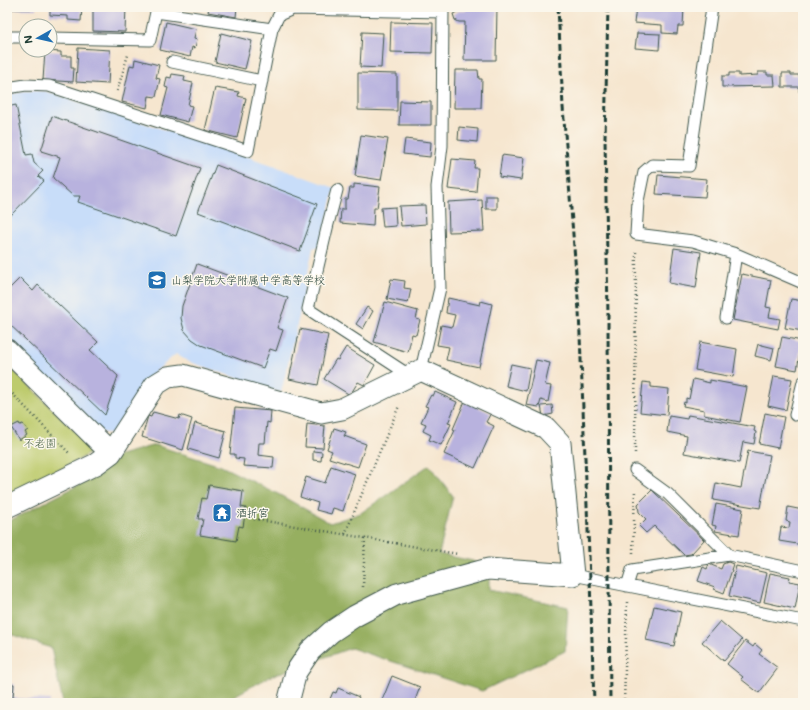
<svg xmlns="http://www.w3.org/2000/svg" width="810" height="710" viewBox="0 0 810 710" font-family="Mali,'Klee One',sans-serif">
<rect width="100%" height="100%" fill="#fbf7ec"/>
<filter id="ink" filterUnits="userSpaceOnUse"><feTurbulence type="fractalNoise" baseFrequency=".025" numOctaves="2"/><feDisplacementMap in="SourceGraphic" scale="8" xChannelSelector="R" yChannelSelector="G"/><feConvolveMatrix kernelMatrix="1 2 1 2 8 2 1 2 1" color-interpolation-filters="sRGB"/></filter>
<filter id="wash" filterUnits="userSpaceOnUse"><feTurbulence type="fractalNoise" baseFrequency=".012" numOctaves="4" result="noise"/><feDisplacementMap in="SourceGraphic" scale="16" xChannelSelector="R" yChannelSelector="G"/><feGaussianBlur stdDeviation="0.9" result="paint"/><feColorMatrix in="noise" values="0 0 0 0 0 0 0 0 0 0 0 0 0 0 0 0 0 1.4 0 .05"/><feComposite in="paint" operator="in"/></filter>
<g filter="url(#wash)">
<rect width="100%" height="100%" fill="#f6e6cf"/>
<!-- built -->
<path fill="#c8ddf9" d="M28,91H45L246,156L335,188L320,246L313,248L300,312L281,393L187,361L176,354L148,378L111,435L95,430L7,340V95Z"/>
<!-- green -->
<path fill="#bdcb6d" stroke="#6e8450" d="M7,364L94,450L77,461L7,496Z"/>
<!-- forest -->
<path fill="#96af60" stroke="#5a764a" d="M155,445L221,466L278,494L330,523L361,513L429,465L453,496L439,554L473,561L489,573V590L568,607L565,651L482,691L351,648L271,676L221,703H63L51,648L7,633V522L102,473L113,457Z"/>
<g id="blocks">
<!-- building -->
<path fill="#b8b2de" d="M7,7H36V9H7Z
M50,7H82L81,21L68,20V16L50,15Z
M93,7H126L125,32L93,31Z
M209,7H237L236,17L208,12Z
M466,7H497L496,60H464L465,22H459L455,20L453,14L459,11H466Z
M636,7H684L683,26H678L677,34L662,33V25L634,23Z
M166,22L196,29L194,38L197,39L195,48L192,47L190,57L160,50Z
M391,22L433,23L432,53L390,52Z
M362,32L383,33L381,68L360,67Z
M221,33L252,41L245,69L215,62Z
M637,33L660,34L659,50L635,48Z
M78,48L110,50L108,84L76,82Z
M45,51L61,52V56H71V68H74L73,82L43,80Z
M135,59L159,65L156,78L160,79L156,97L149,96L147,108L122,102L130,65L134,66Z
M455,70H478L479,79H482L481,108H454Z
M758,72H767V75H774L775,86L722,87V76H729V73H739V76L758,75Z
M358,73L397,74V111L358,110Z
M782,73H791V75H803V92H799V87H782Z
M172,74L185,76L184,81L193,83L188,105L192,106L188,122L161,115L168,88L165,87L167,77L171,78Z
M215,88L239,92L238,96L246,98L237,138L205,130Z
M400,101L431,102V125H399Z
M16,105L26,155L32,154L34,163L43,171L38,176L44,181L11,215L7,212V107Z
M52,116L200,168L176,236L78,202L80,196H73L53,178L60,157L41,151Z
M459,127L478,129L477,142L458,140Z
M361,135L388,139L381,180L355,176Z
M405,139L431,142L430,157L403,154Z
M502,155L524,158L521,180L499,177Z
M452,159L475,161L474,168H478L476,192L448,189Z
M216,165L317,204L300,251L198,212Z
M658,175L707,179L705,197L656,194Z
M354,184L380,187L377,208H374L373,226L340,223L341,209H345V199H348L350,188H354Z
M486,196H497V209H486Z
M482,200L484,231L449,232L448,202Z
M425,205L426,224L401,226L399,206Z
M395,207L396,226L383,227L381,208Z
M674,248L701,252L696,288L669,283Z
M197,264L288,298L277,328L283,330L276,351L270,349L263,368L201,345L192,339L184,330L181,318L182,306Z
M742,274L771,280L766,307L771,308L769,317L780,319L778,329L733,320Z
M20,278L33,291L38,285L98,342L90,350L118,376L105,415L7,322V291Z
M391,279L405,281L404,288L411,289L408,303L387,299Z
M448,298L480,305L481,301L492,304L479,367L446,360L449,347L437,345L441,325L452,327L455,315L446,313Z
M791,299L803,301V331L785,328Z
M385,302L418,311L416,319L420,320L416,335L412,334L408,352L374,342Z
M367,307L373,311L363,329L356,324Z
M300,329L328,335L318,385L289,379Z
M782,337L802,341L797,370L776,366Z
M700,342L737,349L733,377L695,370Z
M758,344L774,348L771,360L755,356Z
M346,347L375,365L364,385L358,382L350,395L324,379L336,359L338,360Z
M536,360L550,363L545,385L551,386L548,402L541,400L539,407L526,405Z
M511,364L530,368L526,391L506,386Z
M774,376L792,379L786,410L768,406Z
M693,379L710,383V380L747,387L740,422L704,415V410L683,406L684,402L686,403V398L689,399Z
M643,382L651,383V387L669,389L667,415L640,412Z
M435,392L457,402L448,423L451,424L441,445L429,440L431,435L423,431L426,424L421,422L428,407L425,406L431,395L433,396Z
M465,401L491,413L486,422L494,426L475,468L444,454L455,430L453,429Z
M552,405L553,414L543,416L541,406Z
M235,408L271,411L270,423L267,422L265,443H259L258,455L274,457L273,468L243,466L244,459L235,458V454H230Z
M153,412L179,419L180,415L192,419L183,450L142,437L148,416L151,417Z
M765,413L784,417L778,448L759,444Z
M688,415L755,427L754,431L756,432L754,444L743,442L739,463L684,453L687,436L667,432L669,416L687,419Z
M19,423L20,425L23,424L28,430L25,432L27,435L19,440L11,427Z
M195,423L226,431L219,458L188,449Z
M307,424L325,426L323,448L305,447Z
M334,428L346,432L344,436L366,444L358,467L329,458L332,451L327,449Z
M313,451L322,452L321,461L313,460Z
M748,451L770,455L760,508L713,500L716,483L741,488Z
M331,466L355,474L343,511L333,508L331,514L316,510L318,503L300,497L306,477L325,483Z
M209,485L243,491L241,507L246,508L243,527L239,526L236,541L200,535L203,519H198L202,498L206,499Z
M652,490L704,540L691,554L684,555L654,526L646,533L639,526L646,519L639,512L638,504Z
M716,504L743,509L739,535L715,531L716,526L712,525Z
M788,507L803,510V545L779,541L781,527L789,528L790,522L786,521Z
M728,562L733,564L731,570H732L724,593L714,589L715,587L698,581L703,567L707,569L709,564L721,569L723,564Z
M736,566L767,573L760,603L729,596Z
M770,573L790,577L789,581L800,583L795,609L764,602Z
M654,606L681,612L674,646L646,640Z
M720,621L742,640L724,661L702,642Z
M745,641L753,647L755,644L762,650L759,654L778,668L759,693L741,679L743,677L727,664Z
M392,676L420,687L414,703H381Z
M8,684H14L13,698L50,700V703H7Z
M338,688L359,697L356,703H338L330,699L333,692L336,693Z"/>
</g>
</g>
<g filter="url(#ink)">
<use href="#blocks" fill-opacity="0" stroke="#3f564b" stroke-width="1"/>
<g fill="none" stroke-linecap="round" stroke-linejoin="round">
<!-- lane casing -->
<g stroke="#3f564b" stroke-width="13">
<path id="lane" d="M157,7L156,12L272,29L279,15L293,9L443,12
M712,7L689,166L652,165L644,172L638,201L636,234L693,241L736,254L803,283
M7,37H26
M50,38L150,40L156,12
M172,62L262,81
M7,88L26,85L49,86L248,151L272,29
M337,190L328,224L308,309L409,375
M726,318L736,254
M421,370L440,288L437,187L442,146L443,7
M795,415L803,382
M635,470L668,494L729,555
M573,575L803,621
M627,586L632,570L729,555L803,571"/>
</g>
<!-- street casing -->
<g stroke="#3f564b" stroke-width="23">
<path id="street" d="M7,350L111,453L96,464L7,507
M111,453L155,385L168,377L183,375L321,413L342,409L421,370L546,428L560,443L573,575L488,569L397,594L355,616L331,632L310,651L296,672L288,703"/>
</g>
<!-- path -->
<path stroke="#3f564b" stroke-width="2.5" stroke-dasharray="1 3" stroke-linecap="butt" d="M117,91L128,55
M7,388L69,453
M635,453L636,250
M254,519L458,554
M345,534L399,406
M633,553L635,490
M363,587L365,538
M624,703L627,602"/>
<!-- lane -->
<use href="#lane" stroke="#fff" stroke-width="11"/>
<!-- street -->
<use href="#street" stroke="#fff" stroke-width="21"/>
<!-- rail -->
<path stroke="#1f3d34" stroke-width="3" stroke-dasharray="6 3" stroke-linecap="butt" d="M558,7L563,107L579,311L590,579L594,703
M608,7L605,138L608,316L609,582L610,703"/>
</g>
</g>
<!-- icons -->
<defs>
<g id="school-square" transform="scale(1)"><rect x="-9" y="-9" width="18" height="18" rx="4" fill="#1f6fb2" stroke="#fbf7ec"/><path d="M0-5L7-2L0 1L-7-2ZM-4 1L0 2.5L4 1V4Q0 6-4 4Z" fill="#fff"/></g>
<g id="temple-square" transform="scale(1)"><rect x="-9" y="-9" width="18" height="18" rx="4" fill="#1f6fb2" stroke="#fbf7ec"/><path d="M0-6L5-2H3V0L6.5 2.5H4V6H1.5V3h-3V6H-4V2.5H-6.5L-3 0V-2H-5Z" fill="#fff"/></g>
</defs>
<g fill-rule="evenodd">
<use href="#school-square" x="157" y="280"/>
<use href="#temple-square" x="222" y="513"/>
</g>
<g text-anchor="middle" stroke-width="3" stroke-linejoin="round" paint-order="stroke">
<!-- poi labels -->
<g font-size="11" fill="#1f3d34" stroke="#fbf7ec" text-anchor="start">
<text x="171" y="284">山梨学院大学附属中学高等学校</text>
<text x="236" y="517">酒折宮</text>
</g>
<!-- park labels -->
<g font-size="11" fill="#466042" stroke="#fbf7ec">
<text x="40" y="447">不老園</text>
</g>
</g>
<!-- margin -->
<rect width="810" height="710" fill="none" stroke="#fbf7ec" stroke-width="24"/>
<!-- north arrow -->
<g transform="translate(38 38) rotate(262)"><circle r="19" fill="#fbf7ec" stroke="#a3ada2"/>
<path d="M0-3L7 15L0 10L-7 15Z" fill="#1f6fb2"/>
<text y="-6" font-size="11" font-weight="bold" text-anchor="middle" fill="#1f3d34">N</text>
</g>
</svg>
